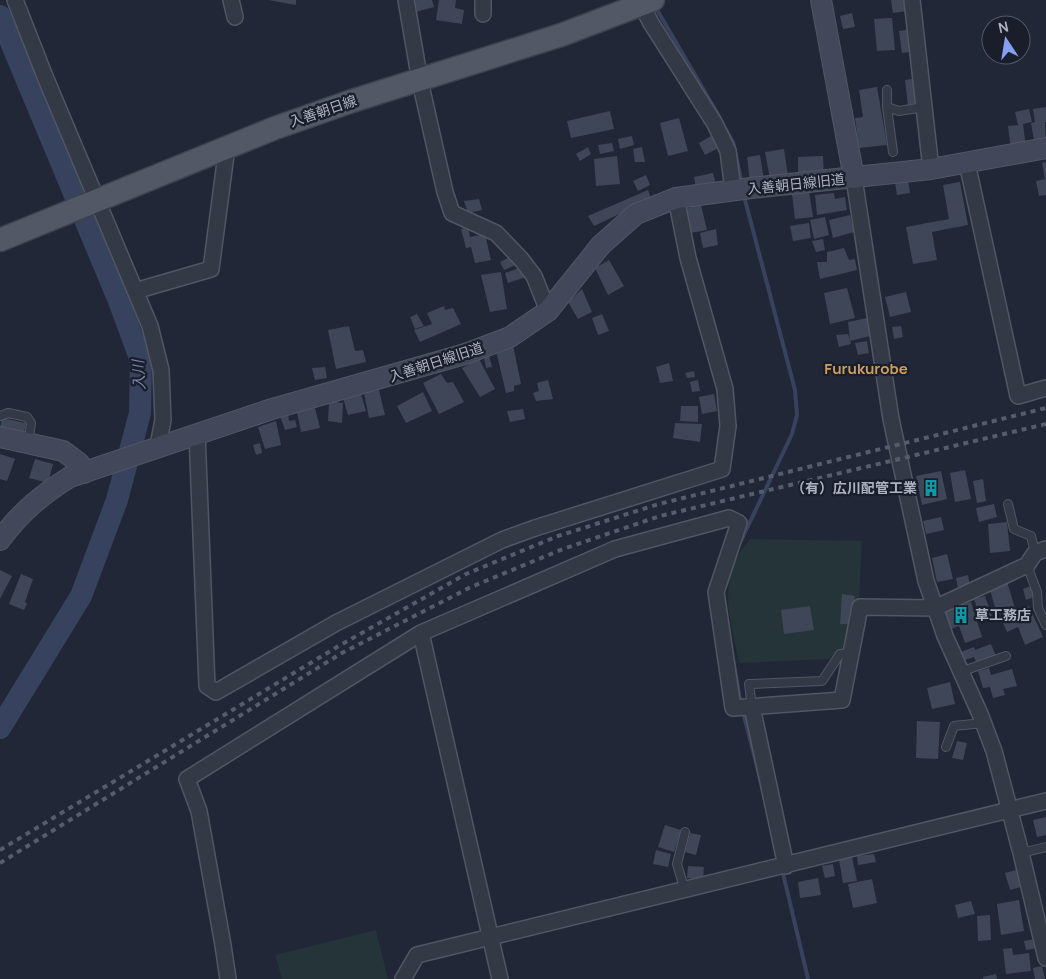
<svg xmlns="http://www.w3.org/2000/svg" width="1046" height="979" viewBox="0 0 1046 979" font-family="Manrope,'Noto Sans JP',sans-serif">
<rect width="100%" height="100%" fill="#212736"/>
<!-- green -->
<path fill="#243438" d="M750,539L862,541L859,603L848,649L837,651L829,659L739,663C733,630 720,595 735,562C738,554 745,546 750,539Z
M376,930L388,979H282L275,955Z"/>
<g fill="none" stroke-linecap="round" stroke-linejoin="round">
<!-- stream -->
<path stroke="#37425e" stroke-width="4" d="M656,8L720,118
M723,125L733,142L742,184
M738,547L792,434L797,415L795,390L744,196
M732,653L741,705
M743,712L761,782
M782,869L808,979"/>
<!-- river -->
<path stroke="#37425e" stroke-width="22" d="M0,16L119,301L141,361L140,413L117,500L81,596L0,728"/>
</g>
<!-- building -->
<path fill="#3f4657" d="M268,0H296V5Z
M413,0H432L434,7L416,12Z
M439,0H456L455,8L464,10L462,24L436,20Z
M891,0H906L908,11L893,13Z
M852,13L855,27L843,29L840,16Z
M892,18L895,50L877,51L874,19Z
M912,29L916,51L902,53L899,31Z
M916,78L919,104L908,106L905,80Z
M877,87L887,145L859,148L855,118L863,117L859,90Z
M1046,107V122H1045L1046,144L1035,146L1031,123L1035,122L1033,109Z
M1029,109L1032,122L1023,124L1026,148L1011,150L1008,126L1018,125L1015,112Z
M610,111L614,129L571,138L567,121Z
M679,118L688,151L668,156L660,123Z
M632,136L634,145L620,149L618,139Z
M711,136L718,148L705,155L699,143Z
M612,143L614,151L600,154L598,145Z
M588,147L591,154L580,161L576,154Z
M642,147L645,162H635L633,149Z
M784,149L788,176L770,179L765,152Z
M760,155L764,180L750,182L747,157Z
M617,156L620,184L596,186L594,159Z
M823,156L824,176L798,177V157Z
M1046,162V195L1039,196L1036,181L1045,179L1042,163Z
M713,173L716,184L696,188L694,177Z
M646,175L650,185L638,191L633,181Z
M908,180L910,193L897,195L895,182Z
M960,182L968,225L932,232L937,260L913,264L906,227L949,219L943,185Z
M648,190L651,199L594,226L588,216Z
M809,191L813,217L795,219L792,194Z
M834,193L835,199L845,197L847,210L817,215L815,195Z
M479,199L482,210L468,213L464,201Z
M701,205L707,230L690,233L684,209Z
M850,215L854,232L833,238L829,220Z
M825,217L829,235L814,239L810,220Z
M809,223L811,238L793,241L790,226Z
M468,227L470,237L485,234L491,260L475,263L471,247L466,248L461,229Z
M716,229L718,245L703,248L700,233Z
M823,239L825,250L816,252L812,241Z
M844,248L849,260L855,259L857,270L820,279L817,262H827V252Z
M512,256L516,265L504,270L500,262Z
M609,260L624,286L608,295L595,268Z
M522,267L526,277L508,283L505,273Z
M501,272L507,309L490,312L481,275Z
M847,288L855,318L830,324L824,293Z
M582,289L592,312L578,319L568,302Z
M906,292L911,312L890,317L885,297Z
M444,306L445,310L453,308L461,324L420,342L414,330L432,324L427,313Z
M417,314L424,326L415,329L410,317Z
M602,314L609,331L598,335L592,318Z
M867,318L870,336L850,341L848,322Z
M349,326L355,351L363,350L366,362L336,369L328,330Z
M901,326L903,337L894,339L892,327Z
M848,334L851,344L839,347L836,335Z
M867,341L869,353L858,355L855,343Z
M513,345L521,384L514,386V391L506,393L496,351Z
M489,355L492,367L486,368L484,357Z
M479,359L495,389L480,397L462,368Z
M669,363L673,381L660,383L656,367Z
M325,367L327,378L315,380L312,368Z
M694,371L695,377L687,378L685,373Z
M441,374L447,383L453,382L464,402L439,414L423,383Z
M548,380L553,399L536,401L533,393L539,391L537,383Z
M698,380L700,391L692,392L690,382Z
M379,390L385,415L369,418L364,393Z
M423,392L432,411L406,423L397,406Z
M361,394L366,411L348,415L343,398Z
M714,394L717,411L702,414L699,397Z
M329,401L343,403L342,423L328,421Z
M681,406H698V422L680,421Z
M315,408L320,428L301,432L297,412Z
M523,409L525,419L510,422L507,411Z
M288,414L289,421L295,420L297,427L285,430L280,416Z
M2,418L26,423L23,437L0,428Z
M276,421L281,445L265,449L258,427Z
M675,423L702,424L700,442L673,438Z
M260,443L262,453L256,455L253,445Z
M0,454L15,459L7,481L0,479Z
M35,459L53,464L48,483L29,478Z
M965,470L971,499L955,502L950,473Z
M941,471L947,499L922,505L916,476Z
M983,479L986,501L977,503L973,481Z
M994,504L997,517L979,522L976,508Z
M941,517L944,530L926,534L923,521Z
M1007,522L1010,551L990,553L988,524Z
M947,554L953,579L937,582L932,558Z
M0,570L12,576L0,599Z
M21,574L33,579L25,602L27,604L24,610L9,604Z
M968,575L970,587L958,589L956,578Z
M1007,581L1015,609L997,615L989,586Z
M1031,586L1034,597L1026,600L1023,589Z
M842,594L855,596L851,624H840Z
M985,596L992,616L981,619L974,599Z
M971,602L982,637L965,643L959,626L951,629L945,611Z
M810,606L814,630L784,634L781,610Z
M1029,606L1043,637L1025,645L1018,627L1007,632L1001,618Z
M991,644L996,656L977,664L974,657L965,660L961,652L974,647L975,650Z
M989,668L991,675L1012,669L1017,686L1003,689L1005,695L993,698L990,687L983,688L978,671Z
M950,682L955,704L932,709L927,688Z
M917,721L940,722L938,759L916,758Z
M957,741L967,743L963,760L952,758Z
M1046,817V835L1037,837L1033,820Z
M665,825L681,830L674,852L658,847Z
M690,833L701,835L696,855L685,852Z
M656,850L671,854L668,867L653,864Z
M874,854L876,862L858,865L857,856Z
M852,857L857,881L843,883L839,860Z
M833,864L835,876L825,878L822,866Z
M688,866L704,867L703,879L687,878Z
M1016,870L1021,887L1010,890L1005,873Z
M818,878L821,895L800,898L798,882Z
M872,879L877,903L853,908L848,884Z
M1019,900L1024,931L1001,935L997,904Z
M971,901L975,914L958,918L955,905Z
M990,915L991,940L978,941L977,916Z
M1036,939L1038,948L1026,950L1024,941Z
M1012,948L1013,955L1029,953L1031,971L1006,974L1003,949Z
M1042,966L1045,979H1035L1033,968Z
M996,974L997,979H983V977Z"/>
<g fill="none" stroke-linecap="round" stroke-linejoin="round">
<!-- lane casing -->
<g stroke="#525664" stroke-width="10">
<path id="lane" d="M887,90V107L899,111L924,107
M887,107L893,152
M0,416L8,413L27,417L31,423L28,443
M1008,504L1014,529L1031,536L1035,553
M1027,565L1037,592L1038,608L1046,625
M960,672L1006,656
M752,707L749,684L822,681L840,654L851,653
M946,747L954,726L983,723
M1021,853L1046,847
M685,891L677,864L685,832"/>
</g>
<!-- street casing -->
<g stroke="#525664" stroke-width="18">
<path id="street" d="M15,0L46,79L150,326L161,370L163,420L158,446
M231,0L235,17
M406,0L420,81L445,192L452,213L496,233L521,259L534,276L548,311
M483,0V14
M639,0L651,23L715,124L728,151L733,190
M912,0L931,169
M967,163L1018,396L1046,388
M854,178L891,419L926,581L945,636L980,714L994,751L1021,853L1046,958
M135,291L211,269L227,147
M197,433L207,686L216,692L336,623L502,540L535,528L722,469L728,426L725,389L688,258L676,198
M421,633L500,979
M752,707L786,866
M228,979L223,945L199,811L187,779L421,633L615,549L729,518L739,523L716,592L733,708L842,700L860,607L935,608L1027,565L1035,553L1046,549
M403,979L417,955L1046,801"/>
</g>
<!-- secondary casing -->
<g stroke="#525664" stroke-width="22">
<path id="secondary" d="M821,0L854,178
M0,437L63,451L79,463L84,473
M0,540C20,513 41,495 70,477L272,409L465,354L510,337L548,311L601,245L636,214L676,198L751,188L931,169L1046,148"/>
</g>
<!-- primary casing -->
<g stroke="#3e4250" stroke-width="25">
<path id="primary" d="M0,240L275,128L352,101L561,35L653,0"/>
</g>
<!-- lane -->
<use href="#lane" stroke="#343946" stroke-width="8"/>
<!-- street -->
<use href="#street" stroke="#343946" stroke-width="15"/>
<!-- secondary -->
<use href="#secondary" stroke="#424859" stroke-width="20"/>
<!-- primary -->
<use href="#primary" stroke="#525866" stroke-width="22"/>
<!-- rail -->
<path stroke="#565c6d" stroke-width="4" stroke-dasharray="5 5" stroke-linecap="butt" d="M0,850L337,647L466,574L558,536L659,504L1046,408
M0,863L342,653L471,587L563,549L660,516L1046,424"/>
</g>
<!-- icons -->
<defs>
<g id="building-bare" transform="scale(1.35)"><path d="M-4-6H4V6H1V3H-1V6H-4ZM-2.5-4.3h1.7v1.8h-1.7ZM.8-4.3h1.7v1.8H.8ZM-2.5-1h1.7V.8h-1.7ZM.8-1h1.7V.8H.8Z" fill="#0f9aa8" stroke="#1a1e2b" stroke-width="2.5" paint-order="stroke"/></g>
</defs>
<g fill-rule="evenodd">
<use href="#building-bare" x="931" y="488"/>
<use href="#building-bare" x="961" y="615"/>
</g>
<g text-anchor="middle" stroke-width="4.5" stroke-linejoin="round" paint-order="stroke">
<!-- street labels -->
<g font-size="14" fill="#aeb3c3" stroke="#1a1e2b">
<text transform="translate(323 111) rotate(-19)" y="5">入善朝日線</text>
<text transform="translate(796 184) rotate(-6)" y="5">入善朝日線旧道</text>
<text transform="translate(436 362) rotate(-18)" y="5">入善朝日線旧道</text>
</g>
<!-- poi labels -->
<g font-size="14" font-weight="bold" fill="#aeb3c3" stroke="#1a1e2b" text-anchor="end">
<text x="917" y="493">（有）広川配管工業</text>
<text x="975" y="620" text-anchor="start">草工務店</text>
</g>
<!-- neighbourhood labels -->
<g font-size="15" font-weight="bold" fill="#cd9f5f" stroke="#1a1e2b">
<text x="866" y="374">Furukurobe</text>
</g>
<!-- water labels -->
<g font-size="15" font-style="italic" fill="#7886aa" stroke="#1a1e2b">
<text transform="translate(139 375) rotate(-93)" y="5">入川</text>
</g>
</g>
<!-- north arrow -->
<g transform="translate(1006 40) rotate(348)"><circle r="24" fill="#1a1e2b" stroke="#555a68"/>
<path d="M0-4L9 19L0 12L-9 19Z" fill="#859ff2"/>
<text y="-8" font-size="14" font-weight="bold" text-anchor="middle" fill="#aeb3c3">N</text>
</g>
</svg>
